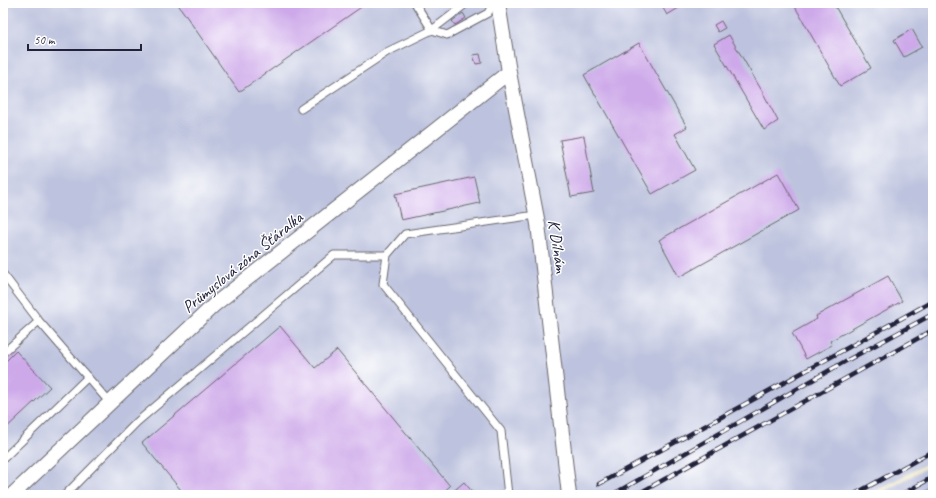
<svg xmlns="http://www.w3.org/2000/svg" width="936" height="498" viewBox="0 0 936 498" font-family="Caveat,sans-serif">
<rect width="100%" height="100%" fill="#fff"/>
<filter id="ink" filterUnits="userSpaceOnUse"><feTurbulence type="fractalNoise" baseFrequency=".025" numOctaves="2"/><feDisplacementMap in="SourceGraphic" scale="8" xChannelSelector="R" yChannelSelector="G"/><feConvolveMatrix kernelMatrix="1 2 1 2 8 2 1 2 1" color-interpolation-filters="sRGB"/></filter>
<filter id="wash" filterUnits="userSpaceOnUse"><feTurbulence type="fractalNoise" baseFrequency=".012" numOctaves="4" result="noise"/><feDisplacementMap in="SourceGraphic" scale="16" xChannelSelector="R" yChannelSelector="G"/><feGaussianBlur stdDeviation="0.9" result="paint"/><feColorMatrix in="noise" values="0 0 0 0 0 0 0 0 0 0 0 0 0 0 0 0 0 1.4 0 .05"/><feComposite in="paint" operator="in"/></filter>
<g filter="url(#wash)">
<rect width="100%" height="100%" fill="#ede8cd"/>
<!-- industrial -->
<path fill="#bdc3de" d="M3,3H933V460L868,495H3Z
M933,464V495H878Z"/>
<g id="blocks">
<!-- building -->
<path fill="#cda9e9" d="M177,3H367L239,92Z
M660,3H687L667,15Z
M793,3H833L871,68L840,86Z
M463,13L466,18L455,25L452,21Z
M721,21L725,28L718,32L714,25Z
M912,29L922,47L904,57L894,40Z
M729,35L762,91L778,121L764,130L714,44Z
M639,43L687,127L675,134L695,170L652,194L584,75Z
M480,54L482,63L476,64L473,55Z
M584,136L594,193L571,197L560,140Z
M778,173L799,210L679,277L659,240Z
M474,177L480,203L401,220L395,194Z
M888,276L902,301L830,341L832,345L806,359L792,333L817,319L816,316Z
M280,326L315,368L337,350L450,486L440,495H185L142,443Z
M16,351L50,387L3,431V364Z
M464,482L475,495H449Z"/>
</g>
</g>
<g filter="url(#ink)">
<use href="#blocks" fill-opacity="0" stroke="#69676e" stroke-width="1"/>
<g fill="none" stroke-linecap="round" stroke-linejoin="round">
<!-- service casing -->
<g stroke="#69676e" stroke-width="9">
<path id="service" d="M415,3L432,30L447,35L488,13L493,3
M301,109L387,52L432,30L467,3
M3,274L39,321L110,403
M3,353L39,321
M3,459L88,377
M65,495L137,422L334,255H387
M508,495L501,431L383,284L387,255L405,234L536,215"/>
</g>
<!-- minor casing -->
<g stroke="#69676e" stroke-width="16">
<path id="minor" d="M498,3L509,72L538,224L569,495
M12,495L214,305L509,72"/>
</g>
<!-- service -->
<use href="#service" stroke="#fff" stroke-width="7"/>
<!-- minor -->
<use href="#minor" stroke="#fff" stroke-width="14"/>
<!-- rail casing -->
<g stroke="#22223b" stroke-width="4.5">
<path id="rail" d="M599,484L933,301
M612,495L844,362L933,314
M636,495L933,330
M853,495L933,451
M901,495L933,477
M924,495L933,490"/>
</g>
<!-- rail -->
<use href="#rail" stroke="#fff" stroke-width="3" stroke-dasharray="9" stroke-linecap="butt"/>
</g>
</g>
<g text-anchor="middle" stroke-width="3" stroke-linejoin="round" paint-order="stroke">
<!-- street labels -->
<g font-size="17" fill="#22223b" stroke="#fff">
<text transform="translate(558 246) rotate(82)" y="6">K Dílnám</text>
<text transform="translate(242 262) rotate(-39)" y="6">Průmyslová zóna Šťáralka</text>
</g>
</g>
<!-- margin -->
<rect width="936" height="498" fill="none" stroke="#fff" stroke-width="16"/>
<!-- scale -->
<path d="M28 44v6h113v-6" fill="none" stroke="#22223b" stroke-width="2"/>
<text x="34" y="44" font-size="12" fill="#22223b" stroke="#ffffff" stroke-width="3" paint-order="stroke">50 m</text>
</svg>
